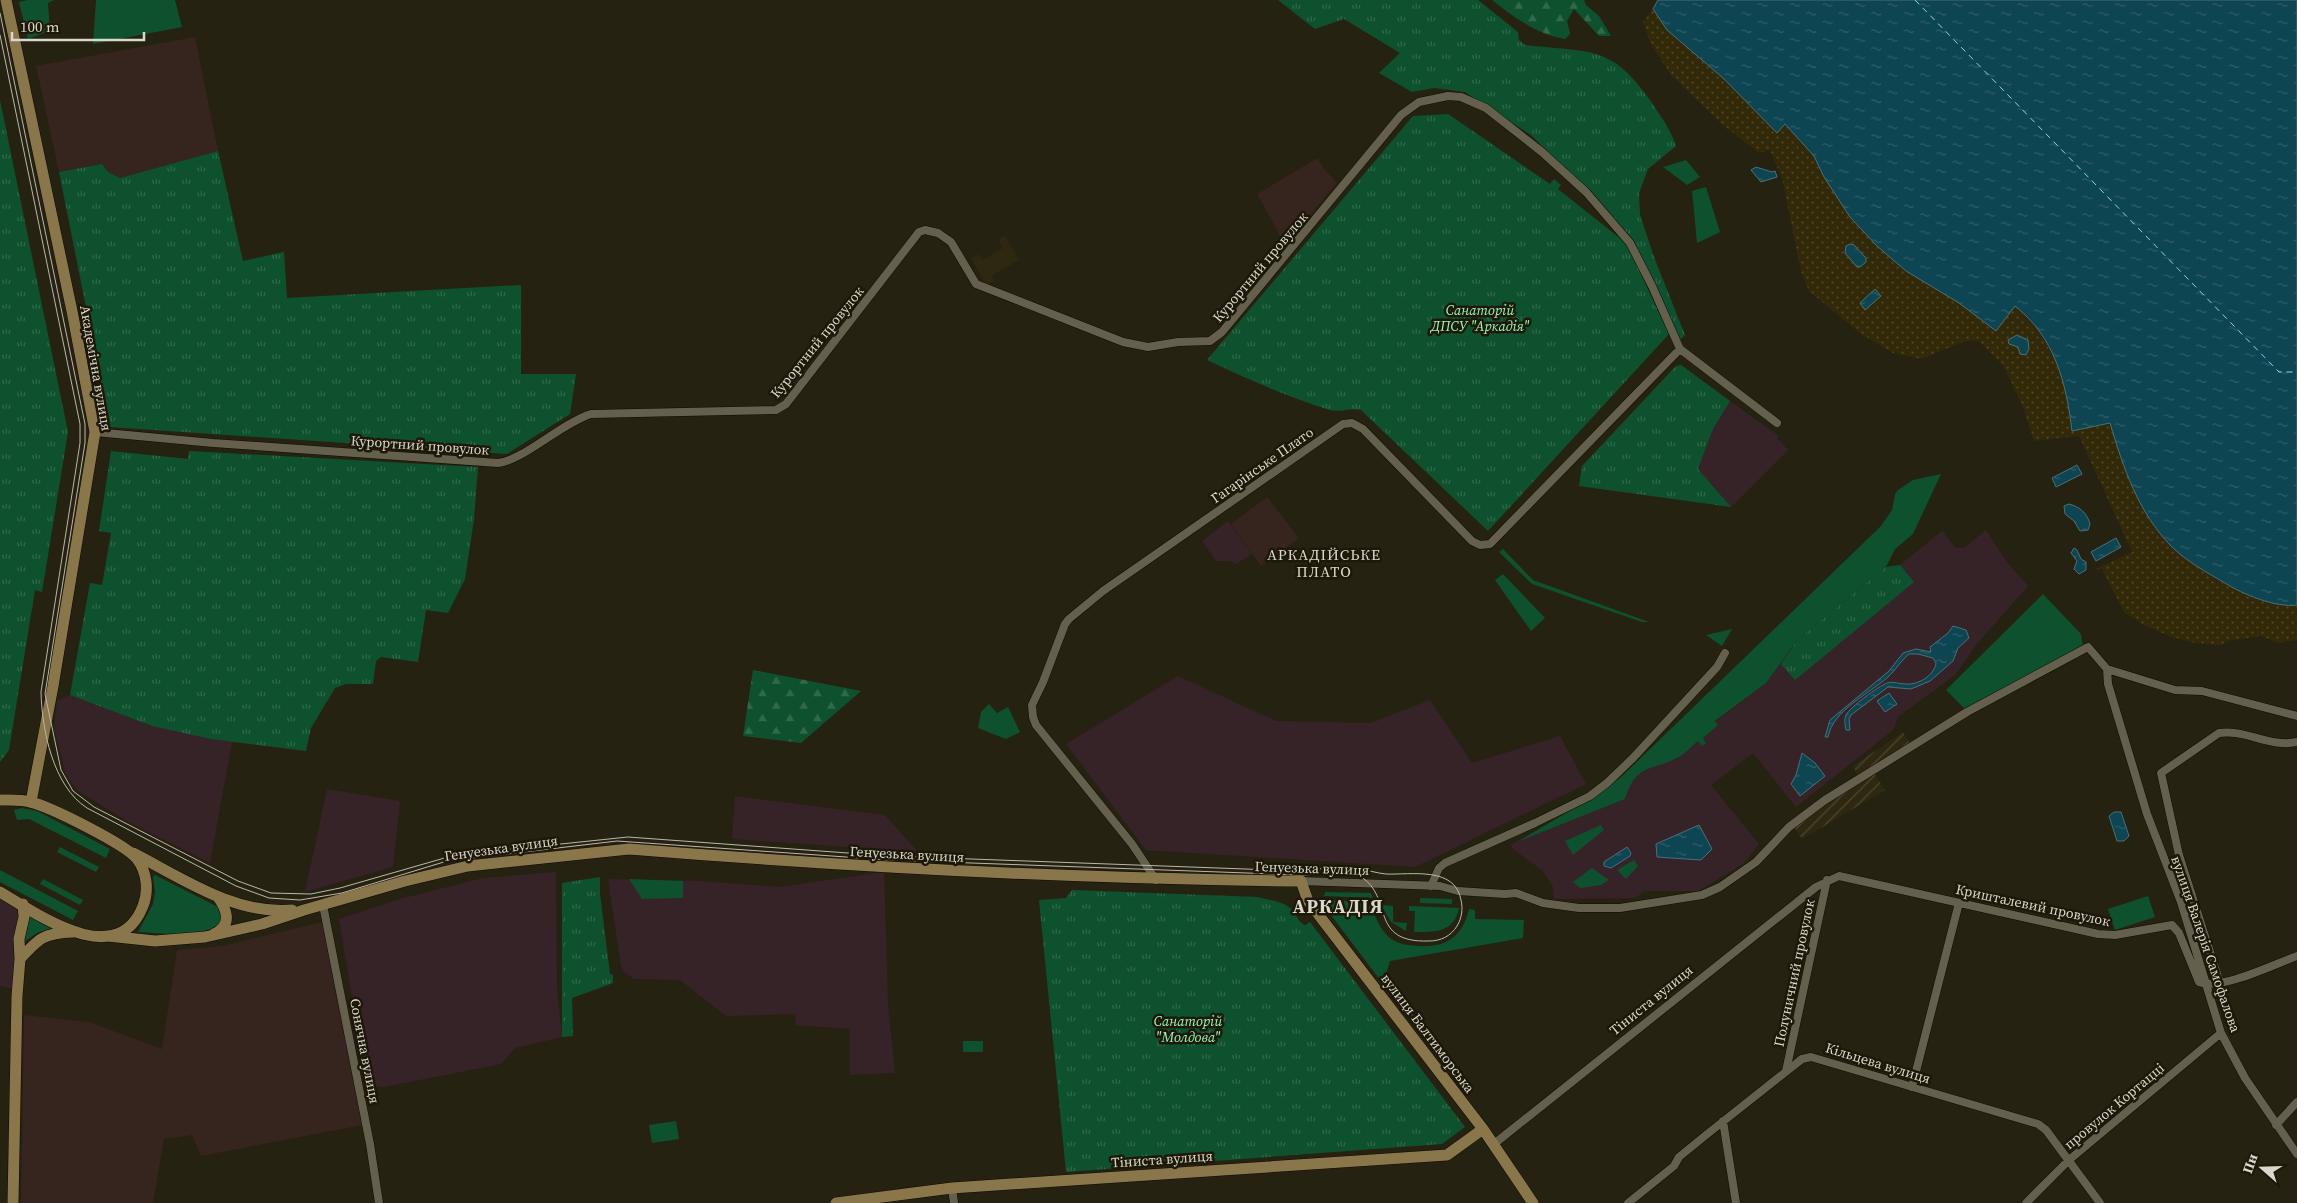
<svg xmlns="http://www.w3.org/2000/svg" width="2297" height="1203" viewBox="0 0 2297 1203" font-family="'Source Serif 4',serif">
<defs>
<pattern id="industrial-furrows" width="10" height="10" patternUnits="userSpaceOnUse" patternTransform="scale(1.25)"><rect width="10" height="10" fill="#2e2810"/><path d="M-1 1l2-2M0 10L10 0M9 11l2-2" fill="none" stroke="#4c4632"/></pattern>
<pattern id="forest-firs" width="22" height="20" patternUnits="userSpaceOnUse" patternTransform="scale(1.25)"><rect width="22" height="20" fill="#0e512e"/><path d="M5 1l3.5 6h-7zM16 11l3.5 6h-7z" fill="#30694b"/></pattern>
<pattern id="sand-dots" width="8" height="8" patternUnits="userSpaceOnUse" patternTransform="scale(1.25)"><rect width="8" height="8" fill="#312907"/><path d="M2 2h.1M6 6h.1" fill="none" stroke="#4e472a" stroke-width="1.8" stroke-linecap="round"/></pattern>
<pattern id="park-tufts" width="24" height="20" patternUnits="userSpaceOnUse" patternTransform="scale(1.25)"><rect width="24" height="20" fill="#0e512e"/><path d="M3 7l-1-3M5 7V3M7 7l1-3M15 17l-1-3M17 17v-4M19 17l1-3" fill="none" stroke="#30694b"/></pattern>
<pattern id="water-ripples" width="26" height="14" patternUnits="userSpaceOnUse" patternTransform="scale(1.25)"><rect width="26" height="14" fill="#0d4552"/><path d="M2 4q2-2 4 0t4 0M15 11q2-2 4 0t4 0" fill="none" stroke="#305f6a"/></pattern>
</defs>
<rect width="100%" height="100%" fill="#262211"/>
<!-- commercial -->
<path fill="#362328" d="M1730,401L1779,436L1777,438L1788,450L1731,507L1698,469L1713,429Z
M1228,521L1252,554L1236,564L1230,561H1216L1202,541Z
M1986,530L2006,561L2028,586L1976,645L1956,674L1899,716L1893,730L1796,807L1753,753L1711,785L1759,844L1743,864L1698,891H1645L1635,898L1554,899L1553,887L1543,871L1512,848L1511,844L1625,799L1630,782L1639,774L1658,764L1675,760L1699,741L1702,746V738L1715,722L1766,683L1798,639L1886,567L1900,565L1942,531L1956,548H1964Z
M1178,676L1276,721L1371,723L1430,700L1472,763L1560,736L1586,784L1415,867L1146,850L1066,744Z
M70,695L152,726L232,742L210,863L129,822L78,791L66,775L54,727L57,701Z
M327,789L400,801L393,867L305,892Z
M735,796L885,815L918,852L732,839Z
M556,872L557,989L562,1037L515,1048L501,1064L384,1087L367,1086L339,919L400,899L483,878Z
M884,872L888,1005L895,1073L850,1075V1029L796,1025L795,1014L726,1016L680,980L634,979L624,972L621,966L608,879L698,881L780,887Z
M0,897L21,910L14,989L0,986Z"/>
<!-- industrial -->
<path fill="url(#industrial-furrows)" d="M1903,732L1911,745L1858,776L1853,766Z
M1874,773L1885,790L1802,839L1793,825Z"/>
<!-- education -->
<path fill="#36241e" d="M195,37L218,151L120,178L108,172L102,164L59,172L36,66Z
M1318,158L1325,170L1337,183L1285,245L1257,194Z
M1267,497L1299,538L1261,566L1231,524Z
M322,922L363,1125L201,1156L192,1135L164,1139L153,1203H21L24,1015L89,1022L162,1049L177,950L222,946Z"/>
<!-- built -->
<path fill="#2e2810" d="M1005,235L1019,260L992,276L994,281L987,286L971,258L978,254L983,260L1003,248L998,239Z"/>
<!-- green -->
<path fill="#0e512e" d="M28,0H54L48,3L50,31L28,39L19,2Z
M96,0H175L182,27L93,44Z
M1686,160L1700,177L1687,185L1663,167Z
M1706,187L1720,232L1697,243L1692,191Z
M1941,474L1913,534L1895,549L1886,567L1798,639L1766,683L1715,721L1718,725L1703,738L1706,743L1702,746L1698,741C1691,747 1682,757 1673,760C1646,771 1635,767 1625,799L1517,842L1598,794L1620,778L1881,526L1892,510L1895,494L1898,490L1913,480Z
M1503,549L1533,580L1649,622H1642L1532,584L1499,552Z
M1503,574L1545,618L1531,631L1495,580Z
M2043,594L2081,634L2083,648L1966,710L1946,690Z
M1732,629L1722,646L1706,635Z
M989,704L997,713L1008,707L1020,732L1006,739L978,728L981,712Z
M22,808L37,811L110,849L106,858L29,819L17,820L14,810Z
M1601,825L1604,830L1573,855L1565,841Z
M60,847L99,867L96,872L57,852Z
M1634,860L1638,866L1626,879L1617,870Z
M1592,868L1609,880L1601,885L1580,888L1573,882Z
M0,870L78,911L73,920L0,882Z
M155,875L218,907L220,910L222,923C198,939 165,933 138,932L153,904L155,892L153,877Z
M43,879L83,900L80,905L40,884Z
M629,879L683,881V898L642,899Z
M1325,892L1371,893L1373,898L1324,896Z
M2148,896L2155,917L2115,930L2108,909Z
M1420,898L1452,899V904L1420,903Z
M1324,900L1369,902C1375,915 1379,929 1390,938C1399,945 1408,945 1419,946C1446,948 1463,936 1469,909L1475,910V919L1524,920L1523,938L1390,961L1385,977L1418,1021L1414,1025L1328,911Z
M1381,905L1393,906V922L1407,923L1406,931L1391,922Z
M1409,906L1459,908C1454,933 1435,932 1414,932L1415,911H1409Z
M30,917L51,928L37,933L25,941Z
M963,1041H983V1052H963Z
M676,1121L679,1139L652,1143L649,1125Z"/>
<!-- forest -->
<path fill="url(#forest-firs)" d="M1492,0H1584L1586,5L1599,16L1611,36H1599L1574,9L1567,21L1570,34L1565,39C1536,34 1515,18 1492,0Z
M753,670L861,691L801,743L743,736Z"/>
<!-- sand -->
<path fill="url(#sand-dots)" d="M1653,9L1667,30L1723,78L1777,133L1785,124L1814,156L1825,177L1850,217L1877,246L1906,271L1959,303L1996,331L2015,306C2041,331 2058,359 2067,394C2080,403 2097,411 2108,422C2114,428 2126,474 2132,486C2142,507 2155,530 2172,546C2196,571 2262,609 2297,605V640L2277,643L2262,636L2232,640L2220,645L2195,643L2172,637L2144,625L2124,612L2102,569L2094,570L2132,552L2079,436L2034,441L2023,407L2003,365L1979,341H1965L1921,359L1893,353L1861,334L1809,291L1801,271L1782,178L1770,150L1759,153L1723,125L1671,75L1650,42L1643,22Z"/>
<!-- park -->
<path fill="url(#park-tufts)" d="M1278,0H1478L1518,32L1519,40L1525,45C1590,53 1611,43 1652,103C1661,117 1671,130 1676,146L1648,169L1639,193L1640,215L1654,257L1685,335L1679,341L1655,286L1599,202L1531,135L1465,92L1434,88L1412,92L1379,73L1400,53L1344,19L1315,29Z
M0,100L68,432L42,592L35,590L9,750L0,762Z
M1448,114L1550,184L1554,179L1561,185L1558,189L1617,236L1625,240L1669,334L1488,531L1361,410C1351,407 1340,413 1330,410C1288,397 1247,379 1207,360L1413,116Z
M218,151L243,261L284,252L287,298L521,285V374H576L570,414L507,454L110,427L59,172L102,164L108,172L120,178Z
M1681,365L1730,401L1713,429L1698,469L1731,507L1579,486L1582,466L1676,366Z
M111,451L188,459L189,451L478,467L474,519L465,579L448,613L426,610L418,662L381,657L376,661L373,684H346L335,688L311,728L306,751L211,739L152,726L70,695L90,583L102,585L111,533L99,531Z
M1900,565L1914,582L1795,680L1781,664L1798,639L1886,567Z
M600,877V894L610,974L613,975V983L572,998L573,1036L562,1037V883Z
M1072,890L1257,897C1269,900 1283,901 1292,910C1298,915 1297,922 1305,925L1310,922L1465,1127L1442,1144L1066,1172L1039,900L1066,898Z"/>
<!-- water -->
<path fill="url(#water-ripples)" stroke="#4a7177" d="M1658,0H2297V605C2276,608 2242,594 2225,583C2206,572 2186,561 2171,546C2138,512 2123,467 2110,423L2072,431C2066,382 2055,338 2015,306L1996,331L1959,303L1906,271L1877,246L1850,217L1824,177L1814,156L1785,124L1777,133L1723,78L1667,30L1653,9Z
M1756,167L1772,172L1775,171L1777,177L1761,182L1751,170Z
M1850,244L1854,245L1866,258V262L1860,267L1856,266L1845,253L1846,246Z
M1875,289L1881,296L1865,310L1860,303Z
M2017,335L2028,340L2029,349L2026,355L2020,354L2018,347L2009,344L2008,340Z
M2077,465L2082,474L2056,487L2052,478Z
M2069,504C2080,507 2087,513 2090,524L2088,530L2080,531L2074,521L2065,514L2064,506Z
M2116,538L2121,547L2096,561L2091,552Z
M2074,548L2077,550L2081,559L2086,562V570L2079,574L2074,569L2077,561L2071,553Z
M1953,626L1966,630L1969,638L1958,648L1953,661L1930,681L1911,689L1888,687L1851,715L1849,719L1850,730H1846C1845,725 1844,720 1846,715C1850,707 1879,686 1887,683C1894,681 1899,684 1906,684C1918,685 1934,676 1936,663L1933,658L1918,654H1909C1901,660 1896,670 1888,677C1869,694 1833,710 1828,737H1825L1830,720L1889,671L1903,653L1916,649L1931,652L1930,647L1948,633Z
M1889,693L1897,704L1885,712L1877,701Z
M1802,753L1815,763L1825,776L1800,796L1791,784L1796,775Z
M2114,812H2121L2129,836L2124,841H2117L2109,816Z
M1699,825L1712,849L1701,860L1657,857L1656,844Z
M1627,847L1631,853L1630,856L1611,868L1604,866V862Z"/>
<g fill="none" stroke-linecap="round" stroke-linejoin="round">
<!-- ferry -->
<path stroke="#78dffa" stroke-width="1" stroke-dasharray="6 5" stroke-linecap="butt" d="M1915,0L2279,372H2297"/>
<!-- street casing -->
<g stroke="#0f0b00" stroke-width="9">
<path id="street" d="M95,432L213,443L498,463C524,460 560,424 591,414L776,410L786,404L919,232L925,230L938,233L951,242L976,284L1123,342L1148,347L1178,342L1210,341L1222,332L1401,115L1419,102L1448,96L1461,97L1486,108L1542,152L1586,192L1630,243L1652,286L1680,349L1777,423
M2107,669L2108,684L2147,814L2181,902L2221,1033L2245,1078L2297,1154
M1156,880L1132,844L1036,725L1033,717L1032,705L1043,682L1065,624L1069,619L1103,591L1343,424L1352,423L1363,429L1472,541L1480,545L1490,544L1680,349
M1301,881L1440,886L1458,891L1505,894L1516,893L1543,903L1579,908H1620L1702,895L1720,887L1756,862L1789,827L1825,800L1967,712L2088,647L2107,669L2175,690L2202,691L2297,716
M1431,886L1439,868L1445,863L1535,823L1590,796L1607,783L1633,758L1717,667L1725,653
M323,905L370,1144L379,1203
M2220,983L2179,855L2161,773L2219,733C2245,729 2271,748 2297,742
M1786,1071L1827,880
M1912,1087L1959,903
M1723,1121L1736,1203
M2276,1125L2297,1102
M1494,1144L1816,887L1839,876L2098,934L2115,935L2172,925L2179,933L2199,982C2220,991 2275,964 2297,956
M952,1188L954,1203
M1628,1203L1674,1166L1679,1157L1706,1135L1802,1059L1811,1057L2038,1124L2046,1130L2100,1203
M2026,1203L2069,1160L2221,1033"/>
</g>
<!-- secondary casing -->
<g stroke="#0f0b00" stroke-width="12">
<path id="secondary" d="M6,0L72,311L95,432L53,686L31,802
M0,800C10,800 20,799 30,802C49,806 127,845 137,859C147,872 149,891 143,906C117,972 37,914 0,892
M133,853C182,878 234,915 292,910
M214,934C233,925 227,909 217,896
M108,936L155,941L205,937L262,924L304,910L405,881L468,866L629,849C852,867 1076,879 1301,881L1308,901L1483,1129L1533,1203
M20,959C39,938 44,933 73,932
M13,1203L17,996L20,959L19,939L24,917L23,904
M836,1203L952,1188L1447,1155L1483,1129"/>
</g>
<!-- street -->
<use href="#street" stroke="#65604e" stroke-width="8"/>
<!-- secondary -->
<use href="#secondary" stroke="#89764b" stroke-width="11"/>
<!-- tram -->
<path stroke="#bbb7ac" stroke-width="1" d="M0,13L85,424V443L45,694L61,770L73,791L94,807L238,881L271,893L311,894L340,888L455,855L628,837L889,856L1300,871C1319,869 1338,866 1357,868C1367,870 1376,873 1386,874C1411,875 1455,866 1461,900C1463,908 1462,918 1457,926C1451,936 1441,941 1429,941C1368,943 1394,897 1361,877C1343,866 1321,875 1302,875L889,860L617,841L447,861L342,893L300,900L269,898L236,886L87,808C53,786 42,730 41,692L80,443V424L0,35"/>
</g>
<g text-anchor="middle" stroke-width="5" stroke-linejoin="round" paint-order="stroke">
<!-- street labels -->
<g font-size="14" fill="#dad7cd" stroke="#1d1808">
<text transform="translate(1260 267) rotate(-50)" y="5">Курортний провулок</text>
<text transform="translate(817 342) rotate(-51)" y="5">Курортний провулок</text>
<text transform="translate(96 368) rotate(80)" y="5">Академічна вулиця</text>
<text transform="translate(420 445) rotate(4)" y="5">Курортний провулок</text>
<text transform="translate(1262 465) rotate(-35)" y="5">Гагарінське Плато</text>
<text transform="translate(501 848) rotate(-8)" y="5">Генуезька вулиця</text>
<text transform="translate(907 854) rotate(3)" y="5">Генуезька вулиця</text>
<text transform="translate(1312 868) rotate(2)" y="5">Генуезька вулиця</text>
<text transform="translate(2033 905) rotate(12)" y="5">Кришталевий провулок</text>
<text transform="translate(2206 944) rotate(71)" y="5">вулиця Валерія Самофалова</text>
<text transform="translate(1794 973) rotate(-78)" y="5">Полуничний провулок</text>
<text transform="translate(1651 1000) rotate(-39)" y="5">Тіниста вулиця</text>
<text transform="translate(1428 1033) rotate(53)" y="5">вулиця Балтиморська</text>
<text transform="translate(365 1051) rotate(79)" y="5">Сонячна вулиця</text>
<text transform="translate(1878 1063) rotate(17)" y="5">Кільцева вулиця</text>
<text transform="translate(2114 1106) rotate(-40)" y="5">провулок Кортацці</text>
<text transform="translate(1162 1159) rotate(-4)" y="5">Тіниста вулиця</text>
</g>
<!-- park labels -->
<g font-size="14" font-style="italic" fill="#96f9ba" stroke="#1d1808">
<text x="1480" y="315">Санаторій<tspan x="1480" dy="16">ДПСУ "Аркадія"</tspan></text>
<text x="1188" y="1026">Санаторій<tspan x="1188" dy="16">"Молдова"</tspan></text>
</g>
<!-- neighbourhood labels -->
<g font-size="15" letter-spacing="1" fill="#dad7cd" stroke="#1d1808">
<text x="1324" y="560">АРКАДІЙСЬКЕ<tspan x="1324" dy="17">ПЛАТО</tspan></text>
</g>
<!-- district labels -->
<g font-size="19" font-weight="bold" letter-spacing="1" fill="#dad7cd" stroke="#1d1808">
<text x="1338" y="913">АРКАДІЯ</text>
</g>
</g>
<!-- north arrow -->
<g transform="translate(2262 1168) rotate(290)" stroke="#1d1808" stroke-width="4" paint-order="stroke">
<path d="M0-4L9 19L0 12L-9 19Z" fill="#dad7cd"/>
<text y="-8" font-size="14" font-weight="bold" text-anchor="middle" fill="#dad7cd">Пн</text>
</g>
<!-- scale -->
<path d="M12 32v8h132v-8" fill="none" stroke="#dad7cd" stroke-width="2.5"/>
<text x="20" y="32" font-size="15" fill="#dad7cd" stroke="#1d1808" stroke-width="4" paint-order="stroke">100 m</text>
</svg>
